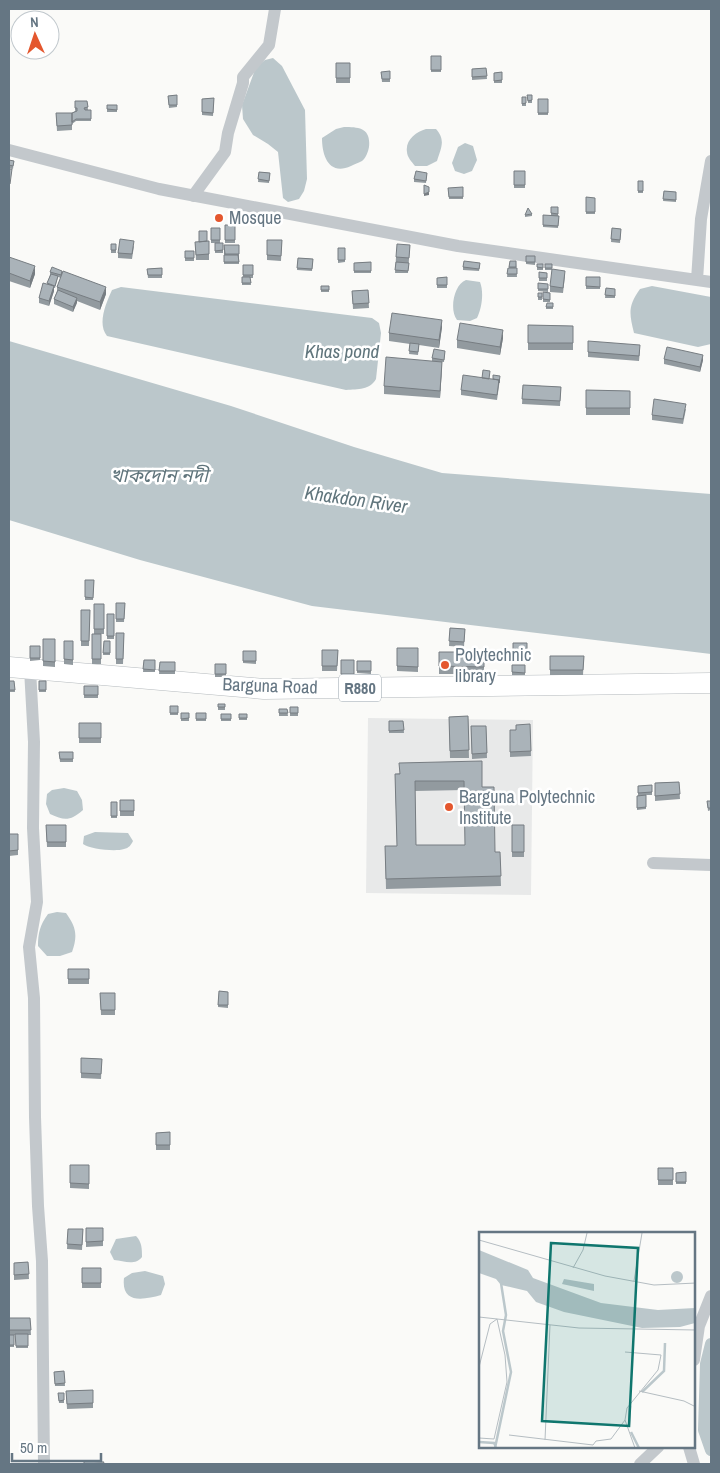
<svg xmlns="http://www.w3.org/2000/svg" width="720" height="1473" viewBox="0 0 720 1473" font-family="'Archivo Narrow','Noto Sans Bengali',sans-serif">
<rect width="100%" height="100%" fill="#fafaf8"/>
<!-- built -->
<path fill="#e8e9e9" d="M368,718L533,720L531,895L366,893Z"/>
<!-- water -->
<path fill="#bbc7cb" d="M273,58L282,66L305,110L307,179L304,191L299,199L288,202L283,198L278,152L268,144L253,135L243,119L242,105L256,67L265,60Z
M344,127C359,127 371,128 369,147C368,152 366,158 362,161C359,163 354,164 351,166C329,176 322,156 322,138L336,129Z
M426,129H436C446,140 441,148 437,161L427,166H415C412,162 407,157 407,152C405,140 416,132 426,129Z
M465,143L473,146L477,160L472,171L464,174L455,171L452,163L458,147Z
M466,280L480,282C484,292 482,308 477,318L470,321L457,320C449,310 454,284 466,280Z
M652,286L711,297V344L698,347L634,333C629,313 628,306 640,289Z
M121,287L372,318L379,323L381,333L376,379C370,390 358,389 346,390L107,336C97,324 106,303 112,290Z
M9,341L231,406L354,447L442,473L711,494V654L312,606L140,560L9,520Z
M64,788L77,791L82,800L83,810C70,821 65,821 50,814L46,804L47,794L52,790Z
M95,832L128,833L133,841C131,845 129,848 124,849C116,852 89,849 83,844L84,836Z
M57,912L66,913C76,927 78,935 72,952L60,956H47L38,946C38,933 40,925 48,914Z
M136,1236C142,1242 142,1249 142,1257C135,1266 124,1261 114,1260L110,1252L116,1239Z
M145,1271L163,1276L165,1284L161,1295C143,1300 121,1304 124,1278L132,1273Z"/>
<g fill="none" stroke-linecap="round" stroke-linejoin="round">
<!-- canal -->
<path stroke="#bbc7cb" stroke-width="12" d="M711,1344L706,1364L704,1430L711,1450"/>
<!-- primary casing -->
<g stroke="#b5babe" stroke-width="21">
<path id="primary" d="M9,667L264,689L711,683"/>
</g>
<!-- minor -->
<path stroke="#c3c8cc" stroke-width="12" d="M9,150L159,189L458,246L711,282
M193,196L225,152L228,133L243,83V77L269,45L275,9
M697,280L701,219L711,161
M30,669L34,742L33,828L37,902L29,947L34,998L35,1117L38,1206L42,1261L44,1464
M653,863L711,865
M694,1360L699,1326L711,1296
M689,1447L694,1464
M640,1464L658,1447"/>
<!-- primary -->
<use href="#primary" stroke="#fff" stroke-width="20"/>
</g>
<!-- wall -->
<path fill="#929a9f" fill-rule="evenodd" d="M431,56H441V72H431Z
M336,63H350V83H336Z
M486,68L487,79L472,80V69Z
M381,72L390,79V82H382Z
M502,72V83H494V73Z
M177,95V107L169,108L168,96Z
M527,95H532V103H528Z
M522,97H526V106H522Z
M214,98L213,116L202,115V99Z
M538,99H548V115H538Z
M75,101H87L88,110H91V121H76L72,124V130L57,131L56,113H72L77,110L75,111Z
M107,105H117V112H107Z
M9,160L14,161L13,169L9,168Z
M514,171H525V188H514Z
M259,172L270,173L269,183L258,182Z
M427,173L426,183L414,182V179Z
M638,181H643V193H638Z
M448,188L463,197V199H449Z
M664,191L676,192V202L663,201Z
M586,197L595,198V214H586Z
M551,207H558V216H559L558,228L543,227V215L551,216Z
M532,214V216L525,217V215Z
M225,225H235V243H225Z
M211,228H220V243H211Z
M612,228L621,229L620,243L611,242Z
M267,240H282L281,261L267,260Z
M209,241V260H196L195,242Z
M215,243H223V253H215Z
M111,244H116V253H111Z
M224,245H239V264H224Z
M410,245L408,273H395L396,257Z
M134,246L132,259L118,258V253Z
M338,248H345V262L338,263Z
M185,251H194V261H185Z
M535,256V265L526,264V262Z
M9,257L35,274L30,288L9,281Z
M298,258L313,259L312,271L297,270Z
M510,261H516L517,277H507L508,268H509Z
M371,262V273H354V263Z
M537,264H543V270H537Z
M545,264H552V270H545Z
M243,265H253V278H250L251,285H242V277H243Z
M480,265L479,271L463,270V267Z
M162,268V278H148L147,269Z
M50,272L62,273L106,294L100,310L77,301L73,312L54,304V299L57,291V287L61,278L58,277L55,288H54V291L49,306L39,303V298L47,284L50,275Z
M539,272L547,273V281H539Z
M565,276L563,293L550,292V286Z
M447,277V288H437V278Z
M586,277H600V289H586Z
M538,283L548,284V292L538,291Z
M321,286H329V292H321Z
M606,288L615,289V298H605Z
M368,290L369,308L353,309L352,291Z
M543,292L550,293V302H543Z
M538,293H542V300H538Z
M553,303V309H546V307Z
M528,325L573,326V350H528Z
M442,327L439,348L419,345L418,355L409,354L410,344L389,341V333Z
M503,338L500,355L457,348V340Z
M640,350L639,361L588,357V352Z
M445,351L444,362H442L440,398L384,394V386L432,361V358Z
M664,359L703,360L700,372L664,364Z
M490,379H500L497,400L461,395V390Z
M523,385L561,387L560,406L522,404Z
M586,390L630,391V415H586Z
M686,409L683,424L652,420V415Z
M85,580H94L93,600H85Z
M116,603H125L124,622H116Z
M94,604H104V634H94Z
M81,610H90L89,646H81Z
M107,614H114V639H107Z
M450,628L465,629L464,647L449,646Z
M116,633H124L123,664H116Z
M92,634H101V664H92Z
M43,639H55V667L43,666Z
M64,641H73V665L64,664Z
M104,641H110V655H103Z
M513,643H527V662H513Z
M30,646H40V660L30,661Z
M397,648H418V672L397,671Z
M322,650H338L337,671H322Z
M243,651H256V664L243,663Z
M439,652H484V674H439Z
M550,656H584L583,675H550Z
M144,660H155V672H143Z
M341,660H354V679H341Z
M357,661H371V674L357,673Z
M160,662H175V674H159Z
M215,664H226V677H215Z
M512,665H525V675H512Z
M9,681H14L15,692H9Z
M39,681H46V692H39Z
M84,686H98V698H84Z
M218,704H225V710H218Z
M170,706H178V715H170Z
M290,707H298V716H290Z
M279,709H287L288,716H279Z
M181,713H189V721H181Z
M196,713H206V721H196Z
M221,714H231V721H221Z
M239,714H247V720H239Z
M468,716L469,758H450L449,717Z
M389,721H403L404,733H389Z
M79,723H101V743H79Z
M530,724L531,756L510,757V730H516Z
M471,726H486L487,758L472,759Z
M59,752H73V762H60Z
M482,761V787L495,852H500L501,886L386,889L385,846H397L395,774ZM464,790L465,845H416L415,791Z
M679,782L680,799L655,801V783Z
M652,785V795H646V809L637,810V796H638V786Z
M120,800H134V816H120Z
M707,801H711V810L708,811Z
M111,802H117V818H111Z
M46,825H66V847H47Z
M512,825H524V857H512Z
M9,834H18V855L9,856Z
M68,969H89V984H68Z
M219,991L228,992V1008L218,1007Z
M100,993H115V1015H101Z
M81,1058L102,1059L101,1079L81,1078Z
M170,1132V1150H156V1133Z
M70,1165H89V1189L70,1188Z
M658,1168H673V1185H658Z
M686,1172V1184H676V1173Z
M86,1228H103V1246L86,1247Z
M68,1229H83L82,1250L67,1249Z
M28,1262L29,1279L14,1280V1263Z
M82,1268H101V1288H82Z
M9,1318H30L31,1335H28V1348H16L15,1335H14V1347H9Z
M64,1371L65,1386H55L54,1372Z
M93,1390V1408L67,1409L66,1391Z
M58,1393H64V1403H59Z"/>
<!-- shaded-wall -->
<path fill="#777d82" d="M429,192V195L424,196V194Z
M35,266V274L30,288V281Z
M54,286V291L49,306V301Z
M106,287V294L100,310V302Z
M77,298V303L73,312V307Z
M442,320V327L439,348V340Z
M503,330V338L500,355V347Z
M703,355V360L700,372V367Z
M442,362V369L440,398V391Z"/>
<!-- building -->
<path fill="#aab3b9" stroke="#777d82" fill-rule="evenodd" d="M431,56H441V70H431Z
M336,63H350V78H336Z
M486,68L487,76L472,77V69Z
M390,71V79H382L381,72Z
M502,72V80L494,81V73Z
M177,95V105H169L168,96Z
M527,95H532V100L528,101Z
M522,97H526V103L522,104Z
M214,98L213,113L202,112V99Z
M538,99H548V113H538Z
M75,101H87L88,107L84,108L85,110H91V119H76L72,122V113L77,111V108H75Z
M107,105H117V110L107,109Z
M56,113H72V125L57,126Z
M9,160L14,161L13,166L9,165Z
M9,169H12L10,184H9Z
M416,171L427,173L426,181L414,179Z
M514,171H525V185H514Z
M259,172L270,173L269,181L258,179Z
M638,181H643V191H638Z
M424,185L429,187V192L424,194Z
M463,187V197H449L448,188Z
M664,191L676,192V200L663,199Z
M586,197L595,198V212H586Z
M551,207H558V214L551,213Z
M528,208L532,214L525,215Z
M543,215L559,216L558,226L543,225Z
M225,225H235V240H225Z
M211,228H220V240H211Z
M612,228L621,229L620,240L611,239Z
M199,231H207V241L199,242Z
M120,239L134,241L132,254L118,253Z
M267,240H282L281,256L267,255Z
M209,241V254L196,255L195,242Z
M215,243H223V250L215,251Z
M111,244H116V250H111Z
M397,244L410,245L409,258L396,257Z
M224,245H239V254H225Z
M338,248H345V260H338Z
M185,251H194V258H185Z
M224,255H238L239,262H224Z
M526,256H535V262H526Z
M9,257L35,266L30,281L9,273Z
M298,258L313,259L312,269L297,268Z
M464,261L480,263L479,269L463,267Z
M510,261H516V267H509Z
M371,262V271H354V263Z
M396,262L409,263L408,271L395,270Z
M537,264H543V268L537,267Z
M545,264H552V268H545Z
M243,265H253V275H243Z
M52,267L62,271L61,275L50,272Z
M162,268V275H148L147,269Z
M508,268H517V274H507Z
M552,269L565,271L563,288L550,286Z
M63,271L106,287L100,302L57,287Z
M539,272L547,273V278H539Z
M51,274L58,276L55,286L47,283Z
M242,277H250L251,283H242Z
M447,277V285H437V278Z
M586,277H600V287L586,286Z
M43,283L54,286L49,301L39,298Z
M538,283L548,284V289H538Z
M321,286H329V290H321Z
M606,288L615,289V296L605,295Z
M58,290L77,298L73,307L54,299Z
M368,290L369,303L353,304L352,291Z
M543,292L550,293V300L543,299Z
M538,293H542V297H538Z
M547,303H553V307H546Z
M392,313L442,320L439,340L389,333Z
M460,323L503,330L500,347L457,340Z
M528,325L573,326V343H528Z
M588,341L640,345L639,356L588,352Z
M410,343L419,344L418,352L409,351Z
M667,347L703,355L700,367L664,359Z
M434,349L445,351L444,360L432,358Z
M386,357L442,362L440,391L384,386Z
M483,370L490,371L489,379L482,378Z
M463,375L499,380L497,395L461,390Z
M493,375L500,376L499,383V380L493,379Z
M523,385L561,387L560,401L522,399Z
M586,390L630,391V408H586Z
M654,399L686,404L683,419L652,415Z
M85,580H94L93,598L85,597Z
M116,603H125L124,619H116Z
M94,604H104V629H94Z
M81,610H90L89,641H81Z
M107,614H114V636H107Z
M450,628L465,629L464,642L449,641Z
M116,633H124L123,659H116Z
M92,634H101V659H92Z
M43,639H55V662L43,661Z
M64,641H73V660L64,659Z
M104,641H110V653H103Z
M513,643H527V657H513Z
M30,646H40V658H30Z
M397,648H418V667L397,666Z
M322,650H338L337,666H322Z
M243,651H256V661H243Z
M439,652H484V667L439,666Z
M550,656H584L583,670H550Z
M144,660H155V670L143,669Z
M341,660H354V674H341Z
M357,661H371V671H357Z
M160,662H175V671H159Z
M215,664H226V674H215Z
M512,665H525V673L512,672Z
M9,681H14L15,690H9Z
M39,681H46V690H39Z
M84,686H98V695H84Z
M218,704H225V707H218Z
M170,706H178V713H170Z
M290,707H298V713H290Z
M279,709H287L288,713H279Z
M181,713H189V718L181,719Z
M196,713H206V719H196Z
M221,714H231V719H221Z
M239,714H247V718H239Z
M468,716L469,750L450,751L449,717Z
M389,721H403L404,730L389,731Z
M79,723H101V738H79Z
M530,724L531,751L510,752V730H516V725Z
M471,726H486L487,753L472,754Z
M59,752H73V759H60Z
M482,761V787H494L495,852H500L501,876L386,879L385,846H397L395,774H400L399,763ZM415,781H464L465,845H416Z
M679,782L680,794L655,796V783Z
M652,785V792L638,793V786Z
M646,795V807L637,808V796Z
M120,800H134V811H120Z
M707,801H711V808H708Z
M111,802H117V816H111Z
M46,825H66V842H47Z
M512,825H524V852H512Z
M9,834H18V850L9,851Z
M68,969H89V979H68Z
M219,991L228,992V1005H218Z
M100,993H115V1010H101Z
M81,1058L102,1059L101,1074L81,1073Z
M170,1132V1145H156V1133Z
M70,1165H89V1184L70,1183Z
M658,1168H673V1180H658Z
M686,1172V1182H676V1173Z
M86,1228H103V1241L86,1242Z
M68,1229H83L82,1245L67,1244Z
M28,1262L29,1274L14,1275V1263Z
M82,1268H101V1283H82Z
M9,1318H30L31,1330H9Z
M15,1334H28V1346H16Z
M9,1335H14V1345H9Z
M64,1371L65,1383L55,1384L54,1372Z
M93,1390V1403L67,1404L66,1391Z
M58,1393H64V1400L59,1401Z
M84,1461L104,1462L103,1464H84Z"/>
<!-- markers -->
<g fill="#e4572e" stroke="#fff" stroke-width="2">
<circle cx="219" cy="218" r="5"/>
<circle cx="445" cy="665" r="5"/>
<circle cx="449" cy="807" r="5"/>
</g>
<g text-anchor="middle" stroke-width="5" stroke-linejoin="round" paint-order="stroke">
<!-- shield labels -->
<rect fill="#fff" stroke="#939fa8" stroke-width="1" x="339" y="674.5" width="42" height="27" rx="4"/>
<g font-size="16" font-weight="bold" fill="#657683">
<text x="360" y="694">R880</text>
</g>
<!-- poi labels -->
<g font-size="18" fill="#657683" stroke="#fff" text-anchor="start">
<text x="229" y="224">Mosque</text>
<text x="455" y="661">Polytechnic<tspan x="455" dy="21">library</tspan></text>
<text x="459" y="803">Barguna Polytechnic<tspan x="459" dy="21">Institute</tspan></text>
</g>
<!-- street labels -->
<g font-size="18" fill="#657683" stroke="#fff">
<text transform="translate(270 686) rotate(2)" y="6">Barguna Road</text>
</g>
<!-- water labels -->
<g font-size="19" font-style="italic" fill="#60757c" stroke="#fff">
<text x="342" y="358">Khas pond</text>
<text x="159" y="482">খাকদোন নদী</text>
<text transform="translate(356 499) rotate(8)" y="7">Khakdon River</text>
</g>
</g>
<!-- overview -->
<g transform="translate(479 1232)">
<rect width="216" height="216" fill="#fafaf8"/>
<path d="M0,18L49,38L54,46L122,71L179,78L216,76V91L201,95L163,96L85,80L57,70L48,59L22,53L17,47L0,41ZM192 45a6 6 0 1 1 12 0a6 6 0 1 1-12 0ZM85,47L115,52V59L83,52Z" fill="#bbc7cb"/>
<path fill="none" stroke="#bbc7cb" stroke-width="2.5" d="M163,160L185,139L186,111M150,195L151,174M152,200L160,216M0,210L15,211L17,215M16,216L32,140L24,99L27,83L22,51"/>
<path fill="none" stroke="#b5bdc2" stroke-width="1" d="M0,8L126,44L175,53L217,51M94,36L104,18L108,1M155,49L163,1M0,85L100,96L217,98M146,120L182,123L179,138L148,176L146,188L156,216M0,135L11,92L18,87L26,123L28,150L15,207L0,206M160,159L205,169L217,175M30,203L114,213L117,209L132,207L146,188M66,208L71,93"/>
<path fill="#0f766e" fill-opacity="0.15" stroke="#0f766e" stroke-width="2.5" d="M72,11L159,16L150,194L63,189Z"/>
<rect width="216" height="216" fill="none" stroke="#657683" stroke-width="2.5"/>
</g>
<!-- border -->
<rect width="720" height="1473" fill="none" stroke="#657683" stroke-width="20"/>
<!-- north arrow -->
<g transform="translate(35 35) rotate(357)"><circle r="24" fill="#ffffff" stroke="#c1c8cd"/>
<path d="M0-4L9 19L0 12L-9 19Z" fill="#e4572e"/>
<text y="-8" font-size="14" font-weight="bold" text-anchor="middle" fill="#657683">N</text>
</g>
<!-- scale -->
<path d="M12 1453v8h89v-8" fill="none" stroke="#657683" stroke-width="2.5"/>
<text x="20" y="1453" font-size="15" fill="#657683" stroke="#ffffff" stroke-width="4" paint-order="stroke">50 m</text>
</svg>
